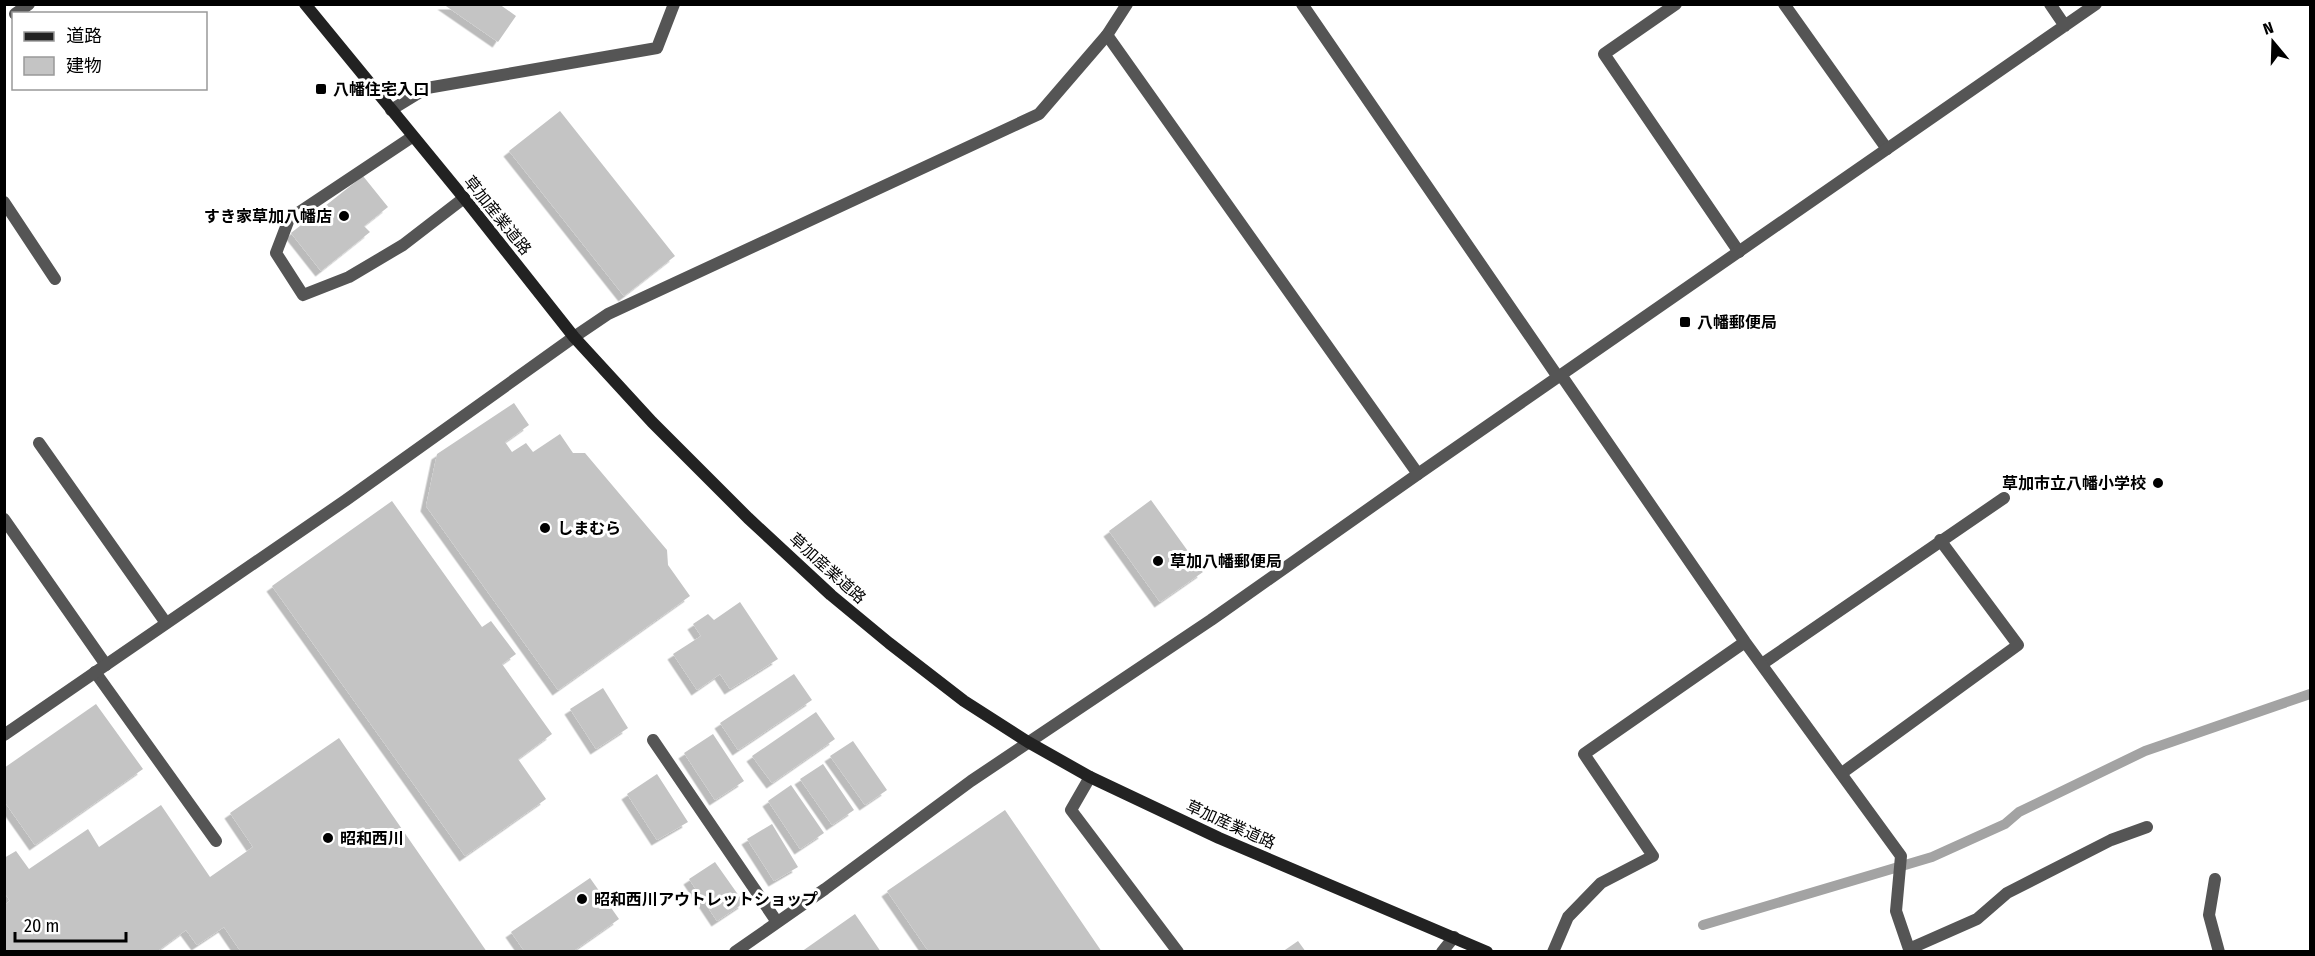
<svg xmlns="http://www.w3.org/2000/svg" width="2315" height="956" viewBox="0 0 2315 956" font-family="'Fira Sans Condensed','Noto Sans JP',sans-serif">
<defs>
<filter id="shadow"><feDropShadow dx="-5.5" dy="5.5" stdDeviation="0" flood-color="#0004"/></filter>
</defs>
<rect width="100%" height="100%" fill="#fff"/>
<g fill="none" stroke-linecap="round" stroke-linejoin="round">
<!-- stream -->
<path stroke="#a3a3a3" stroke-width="10" d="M1703,925L1932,857L2005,824L2019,812L2145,751L2310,694"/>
</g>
<!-- building -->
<path fill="#c4c4c4" filter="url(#shadow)" d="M443,4H499L516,16L498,42Z
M560,111L675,256L624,296L509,151Z
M363,176L388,207L364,226L370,232L321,271L291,233Z
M514,403L529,425L505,442L512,452L526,443L533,452L560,434L573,453H585L667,550L668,565L690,596L558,690L426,506L437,454Z
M1151,500L1203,572L1160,602L1109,531Z
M392,501L482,627L491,621L516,654L502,664L552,734L518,759L546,799L465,856L272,586Z
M740,602L778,659L730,689L720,674L697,690L673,654L701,636L693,624L708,614L714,620Z
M794,674L812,700L738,750L720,723Z
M603,688L628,728L596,749L570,709Z
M96,704L143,769L35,845L4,801V768Z
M816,712L835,739L772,783L752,756Z
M713,734L744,781L715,800L684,753Z
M339,738L487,952H241L224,927L197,945L186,930L156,952H4V905L10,901L4,892V858L16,851L29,869L88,829L99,847L161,805L210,877L253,847L230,813Z
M853,741L887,790L865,805L830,756Z
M823,764L854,810L832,825L800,779Z
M657,774L688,822L657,840L627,794Z
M791,785L824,833L800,849L768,801Z
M1005,810L1102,952H929L887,891Z
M772,824L798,867L774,881L747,839Z
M715,862L744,903L717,921L689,879Z
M590,878L619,919L572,952H525L511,932Z
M855,914L881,952H801Z
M1298,941L1306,952H1282Z"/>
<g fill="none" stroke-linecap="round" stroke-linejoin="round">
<!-- lane -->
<path stroke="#555" stroke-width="12" d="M1676,4L1604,54L1739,252
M1784,4L1887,149
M1107,35L1418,474
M412,137L289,219L276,253L303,295L349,277L403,245L464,198
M4,202L55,279
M39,443L166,623
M4,519L106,665
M1762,664L2004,498
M95,672L216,841
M653,740L777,922
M1842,773L2018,645L1940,540
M1090,777L1071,810L1178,952"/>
<!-- street -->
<path stroke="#555" stroke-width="12" d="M1302,4L1558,377
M2050,4L2065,26
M15,14L29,4
M391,110L427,88L657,48L674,4
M1561,375L1745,642L1901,856L1896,911L1909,949L1977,919L2007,893L2111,840L2147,827
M4,735L346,500L574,337L608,314L1039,114L1107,35L1127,4
M2215,879L2209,915L2219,952
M735,952L825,889L971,781L1211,620L1418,474L2096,4
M1442,952L1454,937
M1553,952L1568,917L1601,883L1653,856L1584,754L1745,642"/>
<!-- secondary -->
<path stroke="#222" stroke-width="12" d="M305,4L464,198L574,337L652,422L748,518L831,595L889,643L964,701L1028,742L1090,777L1219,838L1487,952"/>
</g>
<!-- markers -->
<g fill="#000" stroke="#fff" stroke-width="2">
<rect x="315" y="83" width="12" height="12" rx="3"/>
<circle cx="344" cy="216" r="6"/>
<rect x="1679" y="316" width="12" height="12" rx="3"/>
<circle cx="2158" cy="483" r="6"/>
<circle cx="545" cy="528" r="6"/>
<circle cx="1158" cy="561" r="6"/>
<circle cx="328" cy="838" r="6"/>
<circle cx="582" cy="899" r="6"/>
</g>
<g text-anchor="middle" stroke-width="6" stroke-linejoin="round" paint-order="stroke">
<!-- poi labels -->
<g font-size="16" font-weight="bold" fill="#000" stroke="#fff" text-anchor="start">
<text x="333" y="95">八幡住宅入口</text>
<text x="332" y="222" text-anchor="end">すき家草加八幡店</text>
<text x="1697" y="328">八幡郵便局</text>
<text x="2146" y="489" text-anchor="end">草加市立八幡小学校</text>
<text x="557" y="534">しまむら</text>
<text x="1170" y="567">草加八幡郵便局</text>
<text x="340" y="844">昭和西川</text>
<text x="594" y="905">昭和西川アウトレットショップ</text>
</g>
<!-- street labels -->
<g font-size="16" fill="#000" stroke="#fff">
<text transform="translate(498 215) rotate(51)" y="6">草加産業道路</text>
<text transform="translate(828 568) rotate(42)" y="6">草加産業道路</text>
<text transform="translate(1231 824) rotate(24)" y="6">草加産業道路</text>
</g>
</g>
<!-- border -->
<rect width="2315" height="956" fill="none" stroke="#000000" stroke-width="12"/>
<!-- legend -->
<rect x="12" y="12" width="195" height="78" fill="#ffffff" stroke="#999999" stroke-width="1.5"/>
<rect x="24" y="32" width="30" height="9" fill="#222222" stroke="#999999" stroke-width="1.5"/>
<text x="66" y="42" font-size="18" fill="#000000">道路</text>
<rect x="24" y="57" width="30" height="18" fill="#c4c4c4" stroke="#999999" stroke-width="1.5"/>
<text x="66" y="72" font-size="18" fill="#000000">建物</text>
<!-- north arrow -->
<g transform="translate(2273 42) rotate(341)" stroke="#ffffff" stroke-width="4.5" paint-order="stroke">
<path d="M0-4.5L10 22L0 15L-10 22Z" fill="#000000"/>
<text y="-9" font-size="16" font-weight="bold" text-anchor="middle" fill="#000000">N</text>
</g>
<!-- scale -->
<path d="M15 932v9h111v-9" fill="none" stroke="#000000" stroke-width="3"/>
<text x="24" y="932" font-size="18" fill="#000000" stroke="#ffffff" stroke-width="4.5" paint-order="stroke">20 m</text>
</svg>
